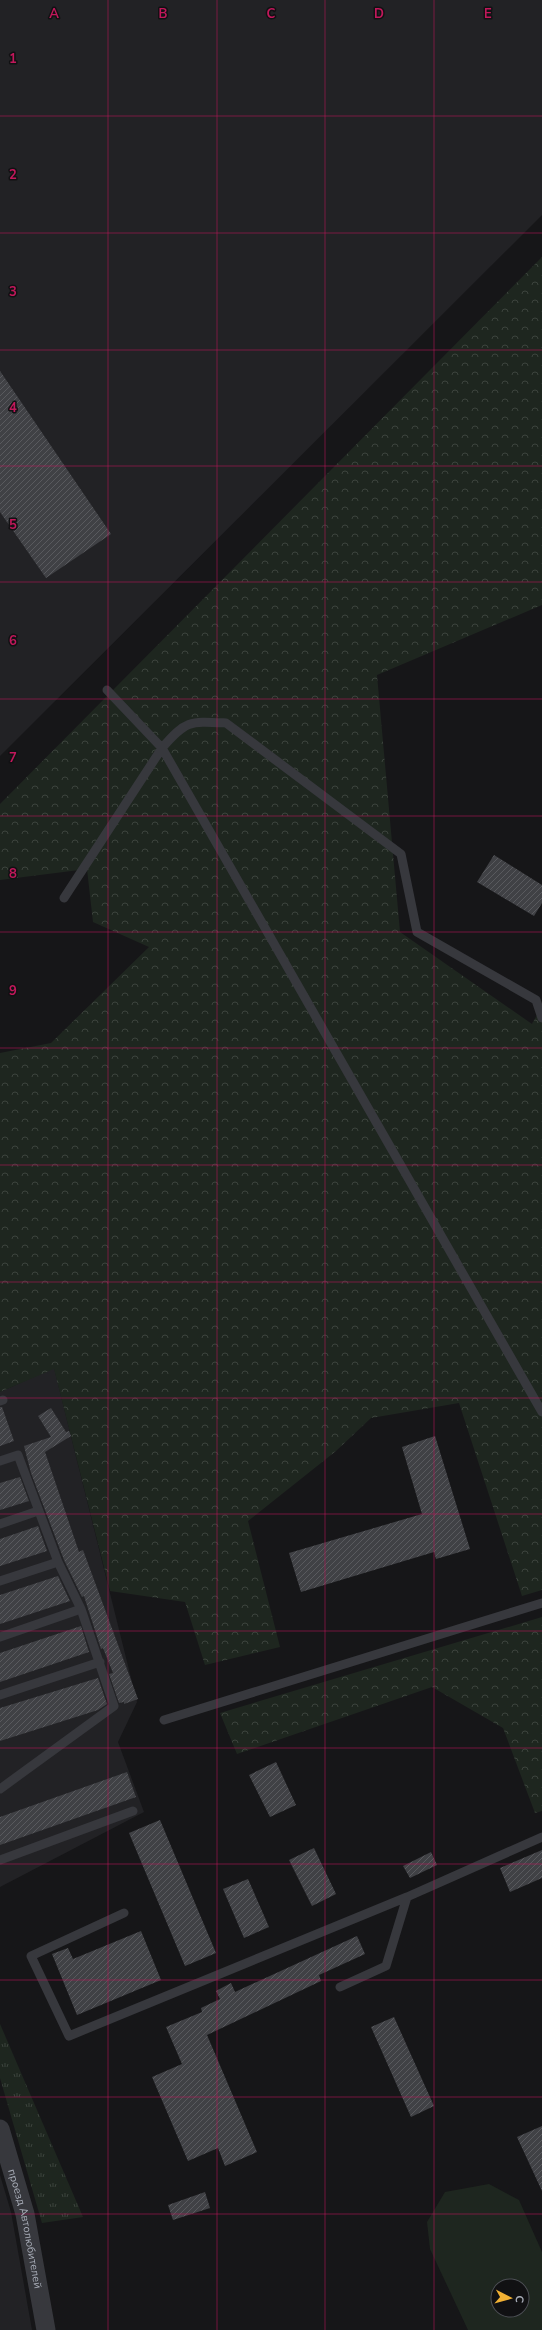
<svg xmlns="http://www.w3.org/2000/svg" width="542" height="2330" viewBox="0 0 542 2330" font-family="'Nunito Sans',sans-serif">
<defs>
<pattern id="grass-tufts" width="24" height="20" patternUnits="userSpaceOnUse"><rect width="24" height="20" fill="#1e261f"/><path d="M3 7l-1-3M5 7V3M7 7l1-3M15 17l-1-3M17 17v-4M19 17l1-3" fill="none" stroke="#3c433d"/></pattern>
<pattern id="forest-crowns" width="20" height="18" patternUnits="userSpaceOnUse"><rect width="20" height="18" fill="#1e261f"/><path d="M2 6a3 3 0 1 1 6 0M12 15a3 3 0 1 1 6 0" fill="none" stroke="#3c433d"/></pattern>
<pattern id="building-hatch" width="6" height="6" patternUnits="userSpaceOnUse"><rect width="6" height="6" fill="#404145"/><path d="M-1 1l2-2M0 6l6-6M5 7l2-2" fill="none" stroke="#595a5e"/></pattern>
</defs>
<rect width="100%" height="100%" fill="#161618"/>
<!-- built -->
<path fill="#222225" d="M0,0H542V215L0,756Z
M54,1368L137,1702L118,1742L144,1812L0,1887V1392Z
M0,2175L11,2212L32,2330H0Z"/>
<!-- grass -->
<path fill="url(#grass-tufts)" d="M0,2024L83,2217L42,2223L0,2078Z"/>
<!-- forest -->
<path fill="url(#forest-crowns)" d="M542,257V605L377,675L400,932L532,1024L542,1006V1590L522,1596L459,1403L371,1418L336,1451L248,1521L280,1647L205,1665L185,1602L110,1591L54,1369L0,1392V1053L51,1043L149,947L93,922L87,869L0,880V804Z
M542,1617V1811L535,1813L503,1728L432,1687L237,1754L220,1713Z"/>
<!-- pitch -->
<path fill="#1e261f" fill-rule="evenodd" d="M489,2184L519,2200L542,2252V2330H468L430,2249L427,2222L445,2192ZM498,2286H522V2310H498Z"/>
<!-- building -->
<path fill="url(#building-hatch)" d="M0,371L111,534L46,578L0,512Z
M494,855L542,885V903L534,916L477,882Z
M0,1407H2L14,1441L0,1446Z
M51,1408L66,1432L69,1431L71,1436L45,1452L79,1552L83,1550L138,1699L124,1704V1702L119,1703L109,1674L113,1673L103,1648L101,1649L84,1596L82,1597L64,1560L31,1473L24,1446L51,1437L38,1416Z
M435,1436L470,1549L436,1559L434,1552L301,1592L289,1553L422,1514L402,1447Z
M20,1477L29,1501L0,1510V1483Z
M38,1526L47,1551L0,1566V1539Z
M58,1576L70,1601L0,1624V1595Z
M81,1626L89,1652L0,1682V1653Z
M98,1678L107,1704L98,1710L0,1741V1708Z
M276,1762L296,1805L270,1817L249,1775Z
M127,1772L136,1797L0,1845V1817Z
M160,1820L216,1953L185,1966L129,1833Z
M314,1848L336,1894L312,1906L289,1860Z
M542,1850V1878L510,1892L500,1868Z
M431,1852L437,1865L410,1878L403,1866Z
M248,1879L269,1927L244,1938L223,1889Z
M141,1931L161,1980L77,2015L52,1954L68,1948L73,1959Z
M357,1936L365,1954L319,1975L321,1981L207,2035L257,2152L225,2166L218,2148L188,2161L152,2077L182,2064L166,2027L202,2012L201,2008L220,1999L216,1991L231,1983L235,1992Z
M394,2017L434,2106L411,2117L371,2027Z
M542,2126V2191L517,2137Z
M205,2192L210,2208L173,2220L168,2205Z"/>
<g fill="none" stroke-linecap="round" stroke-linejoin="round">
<!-- lane -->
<path stroke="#37383d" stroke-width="9" d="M107,690L162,748L542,1412
M64,898L162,748C186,720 190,721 226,723L401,854L417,932L536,1000L542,1018
M0,1401L3,1400
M0,1461L18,1455L58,1562L81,1609L114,1706L0,1789
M0,1524L38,1511
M0,1581L58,1562
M0,1637L81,1609
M0,1695L100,1662
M164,1720L542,1603
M0,1860L133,1811
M124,1913L31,1956L69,2036L407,1897
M340,1987L386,1966L407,1897L542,1837"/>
<!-- street -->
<path stroke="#37383d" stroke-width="19" id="s1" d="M0,2129L25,2214L46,2330"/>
</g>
<!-- grid -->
<path fill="none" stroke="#c2185b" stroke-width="1" stroke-opacity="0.55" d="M108,0V2330M217,0V2330M325,0V2330M434,0V2330M0,116H542M0,233H542M0,350H542M0,466H542M0,582H542M0,699H542M0,816H542M0,932H542M0,1048H542M0,1165H542M0,1282H542M0,1398H542M0,1514H542M0,1631H542M0,1748H542M0,1864H542M0,1980H542M0,2097H542M0,2214H542"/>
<g text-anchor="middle" stroke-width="3" stroke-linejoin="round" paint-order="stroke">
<!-- street labels -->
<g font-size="11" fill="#a8adb8" stroke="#111113">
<text dy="4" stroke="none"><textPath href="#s1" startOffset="103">проезд Автолюбителей</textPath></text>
</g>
</g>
<g font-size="13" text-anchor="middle" font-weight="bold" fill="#c2185b" stroke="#111113" stroke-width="3" stroke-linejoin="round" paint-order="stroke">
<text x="54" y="18">A</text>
<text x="163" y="18">B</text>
<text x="271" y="18">C</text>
<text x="379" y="18">D</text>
<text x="488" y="18">E</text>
<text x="13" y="63">1</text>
<text x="13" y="179">2</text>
<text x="13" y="296">3</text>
<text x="13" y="412">4</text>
<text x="13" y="529">5</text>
<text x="13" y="645">6</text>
<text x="13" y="762">7</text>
<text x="13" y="878">8</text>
<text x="13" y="995">9</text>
</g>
<!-- north arrow -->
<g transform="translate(510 2298) rotate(96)"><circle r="19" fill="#111113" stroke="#4d4f55"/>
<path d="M0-3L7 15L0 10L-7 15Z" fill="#f2b134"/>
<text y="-6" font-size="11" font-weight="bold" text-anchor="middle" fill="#a8adb8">С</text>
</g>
</svg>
